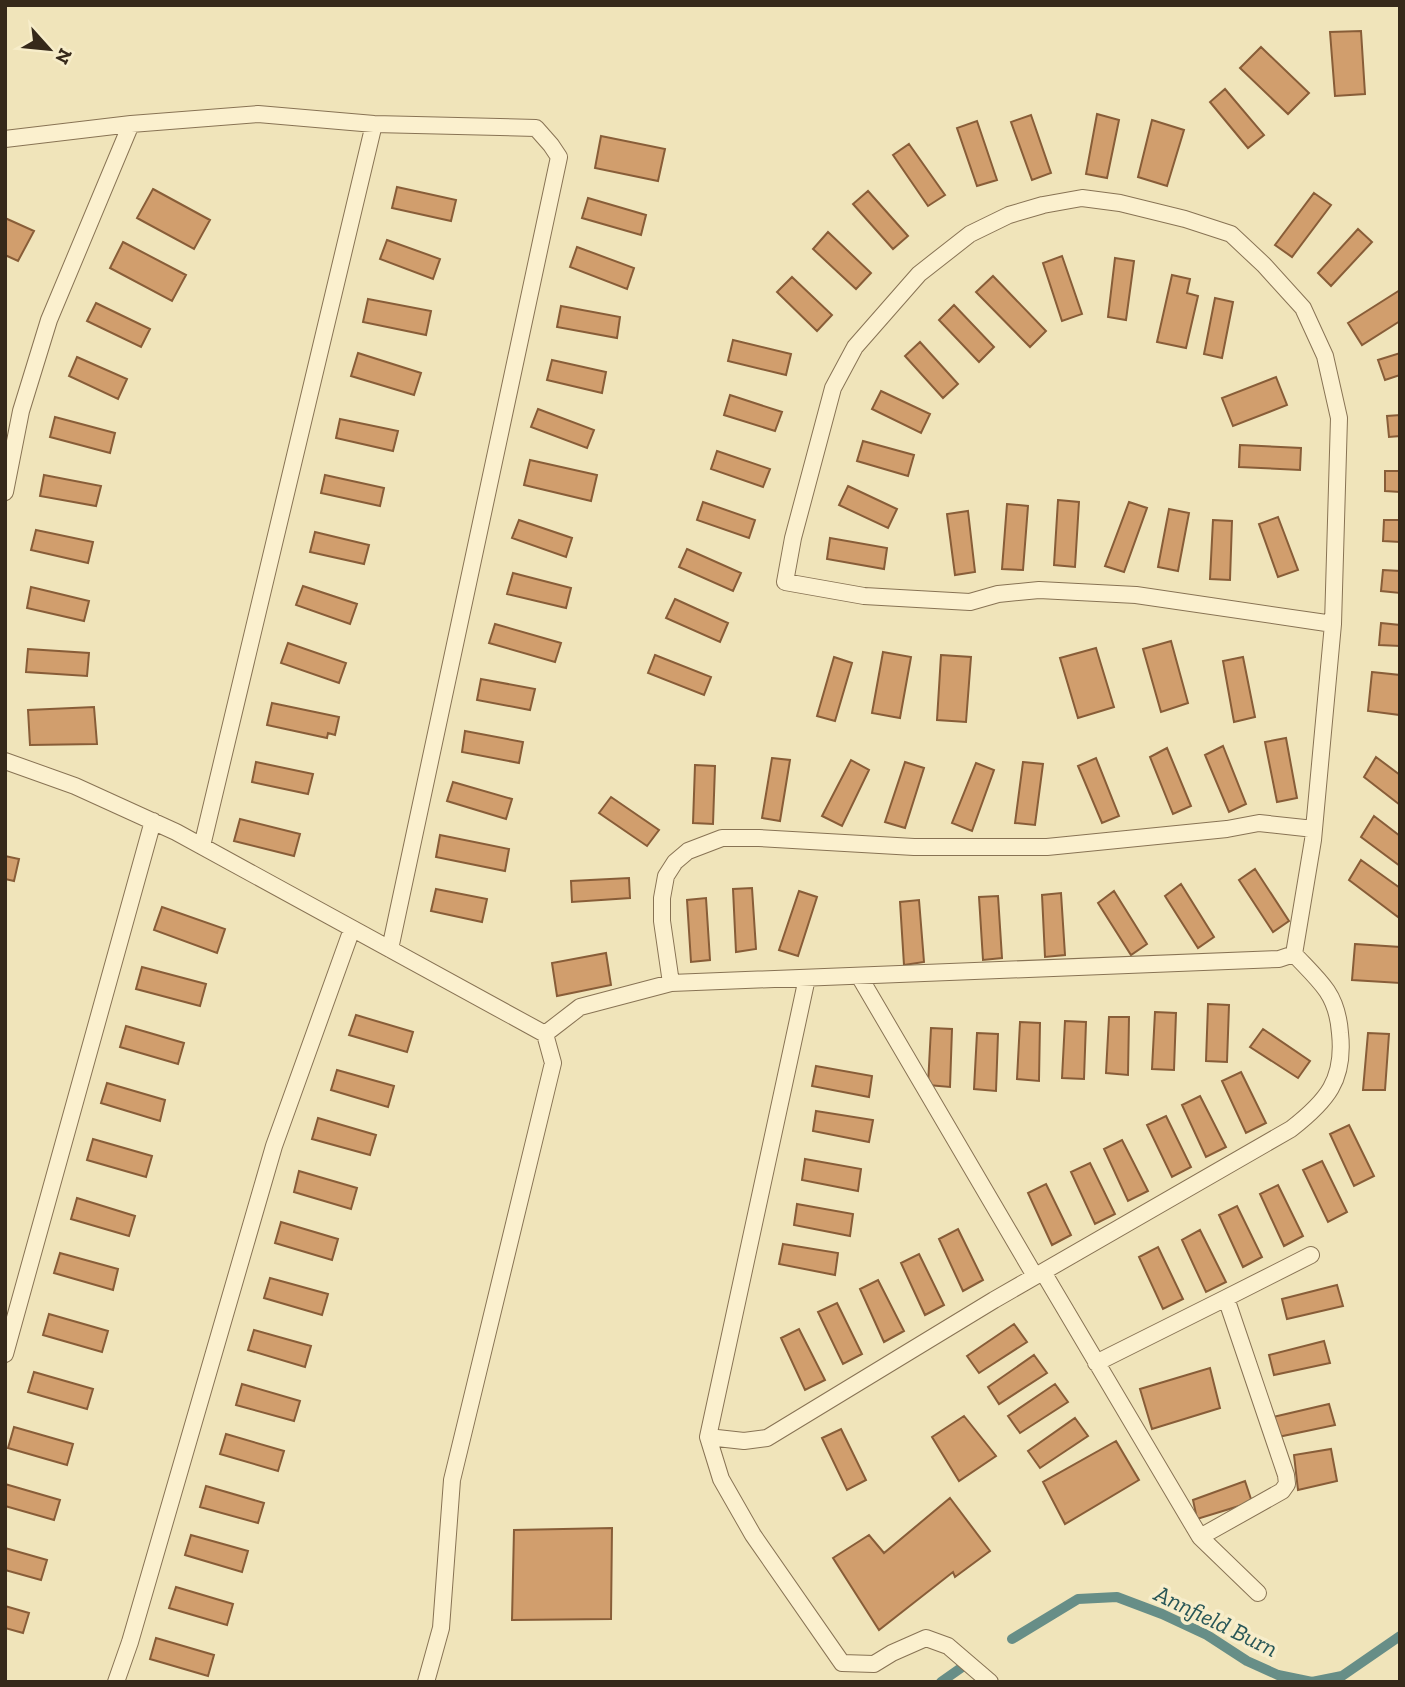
<svg xmlns="http://www.w3.org/2000/svg" width="1405" height="1687" viewBox="0 0 1405 1687" font-family="'Zilla Slab',serif">
<rect width="100%" height="100%" fill="#f0e4ba"/>
<g fill="none" stroke-linecap="round" stroke-linejoin="round">
<!-- stream -->
<path stroke="#678e87" stroke-width="10" d="M1012,1639L1078,1599L1117,1597L1162,1614L1207,1635L1247,1661L1278,1675L1312,1682L1342,1676L1400,1636
M941,1682L968,1663"/>
</g>
<!-- building -->
<path fill="#d19e6d" stroke="#885d38" stroke-width="2" d="M1361,31L1365,94L1335,96L1330,32Z
M1261,47L1309,93L1288,114L1240,68Z
M1225,89L1264,135L1248,148L1210,102Z
M1097,114L1119,120L1107,178L1086,174Z
M1031,115L1051,173L1032,180L1011,122Z
M1152,120L1184,130L1167,186L1138,177Z
M977,121L997,180L977,186L957,128Z
M601,136L665,149L658,181L595,168Z
M909,144L945,195L928,206L893,155Z
M397,187L456,200L451,221L392,208Z
M153,189L210,220L194,249L137,218Z
M868,191L908,236L893,249L853,204Z
M1314,193L1331,205L1292,257L1275,245Z
M588,198L646,215L641,235L582,218Z
M5,218L34,231L18,261L5,255Z
M1358,229L1372,242L1331,286L1318,273Z
M828,232L871,273L856,289L813,249Z
M387,240L440,259L433,279L380,259Z
M123,242L186,275L172,301L110,268Z
M577,247L634,268L627,289L570,267Z
M1062,256L1082,314L1062,321L1043,263Z
M1115,258L1134,261L1126,320L1108,317Z
M1172,275L1190,279L1187,293L1198,296L1186,348L1157,342Z
M993,276L1046,331L1030,347L976,292Z
M792,277L832,315L817,331L777,292Z
M1400,290V321L1362,345L1348,323Z
M1215,298L1233,302L1222,358L1204,354Z
M368,299L431,311L426,335L363,322Z
M96,303L150,329L141,347L87,321Z
M954,305L994,347L979,362L939,320Z
M561,306L620,317L617,338L557,327Z
M733,340L791,354L786,375L728,361Z
M920,342L958,384L943,398L905,356Z
M358,353L421,373L414,395L351,376Z
M1400,353V375L1385,380L1378,360Z
M77,357L127,379L118,399L69,376Z
M552,360L606,372L602,393L547,380Z
M1276,377L1287,405L1233,426L1222,398Z
M881,391L930,414L921,433L872,409Z
M730,395L782,412L775,431L724,415Z
M538,409L594,430L587,448L531,427Z
M1400,415V436L1389,437L1387,416Z
M55,417L115,433L110,453L50,437Z
M340,419L398,431L393,451L336,438Z
M863,441L914,455L908,476L857,461Z
M1240,445L1301,448L1300,470L1239,467Z
M717,451L770,469L763,487L711,469Z
M530,460L597,475L591,501L524,485Z
M1385,471H1400V492L1385,491Z
M44,475L101,486L96,506L40,496Z
M325,475L384,488L380,506L321,493Z
M848,486L897,509L888,528L839,505Z
M1058,500L1079,502L1075,567L1054,565Z
M703,502L755,520L749,538L697,520Z
M1129,502L1147,508L1124,572L1105,566Z
M1007,504L1028,506L1023,570L1002,569Z
M1169,509L1189,513L1178,571L1158,567Z
M968,511L975,572L955,575L947,514Z
M1278,517L1298,570L1278,577L1259,524Z
M519,520L572,538L566,557L512,538Z
M1213,520L1232,521L1230,580L1210,579Z
M1384,520H1400V542L1383,541Z
M36,530L93,542L88,563L31,550Z
M315,532L369,545L364,564L310,552Z
M830,538L887,548L884,569L827,559Z
M687,549L741,573L733,591L679,567Z
M1383,570L1400,571V593L1381,591Z
M513,573L571,588L566,608L507,594Z
M303,586L357,604L350,624L296,605Z
M31,587L89,601L84,621L27,608Z
M675,599L728,623L720,642L666,618Z
M1381,623L1400,625V646L1379,645Z
M495,624L561,643L555,662L489,643Z
M1171,641L1188,703L1161,712L1143,649Z
M288,643L346,663L339,683L281,663Z
M1096,648L1114,707L1078,718L1060,658Z
M28,649L89,653L87,676L26,672Z
M883,652L911,657L900,718L872,713Z
M655,655L711,677L704,695L648,673Z
M941,655L971,657L966,722L937,720Z
M834,657L852,663L835,721L817,716Z
M1243,657L1255,717L1234,722L1223,661Z
M1372,672L1400,675V715L1368,711Z
M481,679L535,689L530,710L477,700Z
M272,703L339,717L335,735L328,733L327,738L267,725Z
M94,707L97,744L30,745L28,710Z
M465,731L523,742L519,763L462,752Z
M1286,738L1297,798L1277,802L1265,742Z
M1223,746L1246,804L1229,812L1205,755Z
M1167,748L1191,806L1173,814L1150,757Z
M1376,757L1400,775V805L1364,777Z
M772,758L790,760L780,821L762,818Z
M1096,758L1119,816L1102,823L1078,766Z
M851,760L869,770L842,826L822,816Z
M256,762L313,774L308,794L252,782Z
M905,762L924,768L905,828L885,822Z
M1023,762L1043,764L1035,825L1015,823Z
M976,763L994,770L972,831L952,823Z
M695,765L715,766L713,824L693,823Z
M453,782L512,799L506,819L447,801Z
M611,797L659,830L647,846L599,813Z
M1374,816L1400,836V866L1361,837Z
M240,819L300,834L294,856L234,841Z
M440,835L509,849L505,871L436,857Z
M5,856L19,859L14,881L5,879Z
M1361,860L1400,888V914L1398,917L1349,880Z
M1255,869L1289,921L1273,932L1239,880Z
M629,878L630,898L572,902L571,881Z
M1181,884L1214,937L1198,948L1165,896Z
M752,888L756,949L736,952L733,889Z
M436,889L487,899L482,922L431,911Z
M799,891L817,897L798,956L779,950Z
M1114,891L1147,944L1131,955L1098,903Z
M1061,893L1065,955L1045,957L1042,895Z
M998,896L1002,958L983,960L979,897Z
M706,898L710,960L691,962L687,900Z
M919,900L924,962L904,965L900,902Z
M162,907L225,929L217,953L154,930Z
M1355,944L1400,947V983L1352,980Z
M606,953L611,985L557,996L552,963Z
M142,967L206,984L200,1006L136,989Z
M1208,1004L1229,1005L1227,1062L1206,1061Z
M1155,1012L1176,1013L1174,1070L1152,1069Z
M356,1015L413,1032L407,1052L349,1035Z
M1109,1017H1129L1128,1075L1106,1073Z
M1065,1021L1086,1022L1084,1079L1062,1078Z
M1020,1022L1040,1023L1039,1081L1017,1079Z
M126,1026L184,1043L178,1064L120,1047Z
M931,1028L952,1029L950,1087L928,1085Z
M1263,1029L1310,1061L1298,1078L1250,1047Z
M977,1033L998,1034L996,1091L974,1089Z
M1368,1033L1389,1034L1385,1090H1363Z
M816,1066L872,1076L869,1097L812,1086Z
M337,1070L394,1086L388,1107L331,1090Z
M1241,1072L1266,1123L1246,1133L1222,1081Z
M107,1083L165,1100L160,1121L101,1103Z
M1200,1096L1226,1147L1206,1157L1182,1105Z
M816,1111L873,1120L869,1142L813,1131Z
M1166,1116L1191,1167L1172,1177L1147,1125Z
M318,1118L376,1135L370,1155L312,1139Z
M1349,1125L1374,1176L1354,1186L1330,1134Z
M93,1139L152,1156L146,1177L87,1160Z
M1122,1140L1148,1191L1128,1201L1104,1149Z
M805,1159L861,1169L858,1191L802,1180Z
M1322,1161L1347,1212L1328,1222L1303,1170Z
M1090,1163L1115,1214L1095,1224L1071,1172Z
M299,1171L357,1188L351,1209L294,1192Z
M1046,1184L1071,1235L1052,1245L1028,1193Z
M1278,1185L1303,1236L1284,1246L1260,1194Z
M77,1198L135,1216L129,1236L71,1219Z
M797,1204L853,1214L850,1236L794,1225Z
M1237,1206L1262,1257L1243,1267L1219,1215Z
M281,1222L338,1239L332,1260L275,1243Z
M958,1229L983,1280L963,1291L939,1239Z
M1200,1230L1226,1282L1206,1292L1182,1240Z
M783,1244L838,1253L835,1275L779,1264Z
M1158,1247L1183,1299L1163,1309L1139,1257Z
M60,1253L118,1269L113,1290L54,1273Z
M919,1254L944,1305L925,1315L901,1263Z
M270,1278L328,1294L322,1315L264,1298Z
M878,1280L904,1331L884,1342L860,1289Z
M1337,1285L1343,1306L1287,1319L1282,1299Z
M837,1303L862,1354L843,1364L818,1312Z
M49,1314L108,1331L102,1352L43,1335Z
M1014,1324L1027,1342L979,1373L967,1356Z
M799,1329L825,1380L805,1390L781,1338Z
M254,1330L311,1346L305,1367L248,1350Z
M1324,1341L1330,1363L1274,1375L1269,1355Z
M1034,1355L1047,1373L999,1404L988,1387Z
M1210,1368L1220,1408L1152,1429L1140,1389Z
M34,1372L93,1389L87,1409L28,1392Z
M242,1384L300,1401L294,1421L236,1405Z
M1055,1384L1068,1402L1020,1433L1008,1416Z
M1329,1404L1335,1425L1278,1437L1273,1417Z
M964,1416L996,1456L959,1481L932,1437Z
M1075,1418L1088,1436L1040,1468L1028,1451Z
M14,1427L73,1444L67,1465L8,1448Z
M841,1429L866,1480L847,1490L822,1438Z
M226,1434L284,1451L278,1471L220,1454Z
M1116,1441L1139,1480L1065,1524L1043,1482Z
M1331,1449L1337,1481L1298,1490L1294,1455Z
M1245,1481L1252,1502L1197,1519L1193,1500Z
M5,1484L60,1500L54,1520L5,1506Z
M206,1486L264,1503L258,1523L200,1507Z
M950,1498L990,1551L955,1577L953,1572L879,1630L833,1558L869,1535L884,1553Z
M612,1528L611,1619L512,1620L514,1530Z
M191,1535L248,1551L242,1572L185,1555Z
M5,1548L47,1560L41,1580L5,1570Z
M176,1587L233,1604L227,1625L169,1608Z
M5,1606L29,1613L23,1633L5,1628Z
M156,1638L214,1655L208,1676L150,1659Z"/>
<g fill="none" stroke-linecap="round" stroke-linejoin="round">
<!-- service casing -->
<g stroke="#887354" stroke-width="18">
<path id="service" d="M5,139L131,124L258,114L374,124L536,128L551,145L559,157L390,949
M5,492L21,411L49,320L131,124
M5,761L75,786L176,832L545,1034L553,1063L452,1480L441,1628L426,1682
M202,846L374,124
M859,976L1035,1276
M671,983L662,921V898L666,876L675,862L688,851L722,838H759L914,847H1047L1227,829L1259,823L1314,829
M545,1034L580,1007L671,983L1279,959L1294,954L1313,840L1333,624L1339,418L1325,356L1303,308L1264,265L1231,234L1185,219L1120,203L1082,198L1043,205L1009,215L970,234L919,274L855,347L833,388L793,538L785,582L864,596L970,602L998,594L1039,590L1136,595L1333,624
M1043,1272L1200,1537L1282,1491L1287,1484L1286,1475L1226,1298L1096,1363
M1226,1298L1311,1255
M5,1354L153,821
M708,1437L807,978
M1200,1537L1258,1593
M116,1682L130,1642L274,1146L352,929
M990,1682L948,1646L926,1638L892,1653L874,1664L842,1663L753,1535L721,1479L708,1437L744,1441L767,1438L994,1300L1291,1129C1327,1101 1345,1080 1340,1033C1339,1019 1335,1003 1327,991C1318,978 1305,966 1294,954"/>
</g>
<!-- service -->
<use href="#service" stroke="#fbf0ce" stroke-width="16"/>
</g>
<g text-anchor="middle" stroke-width="7" stroke-linejoin="round" paint-order="stroke">
<!-- water labels -->
<g font-size="24" font-style="italic" fill="#285657" stroke="#f7edca">
<text transform="translate(1216 1621) rotate(26)" y="8">Annfield Burn</text>
</g>
</g>
<!-- border -->
<rect width="1405" height="1687" fill="none" stroke="#36291a" stroke-width="14"/>
<!-- north arrow -->
<g transform="translate(49 49) rotate(117)" stroke="#f7edca" stroke-width="5" paint-order="stroke">
<path d="M0-5L12 26L0 18L-12 26Z" fill="#36291a"/>
<text y="-10" font-size="19" font-weight="bold" text-anchor="middle" fill="#36291a">N</text>
</g>
</svg>
